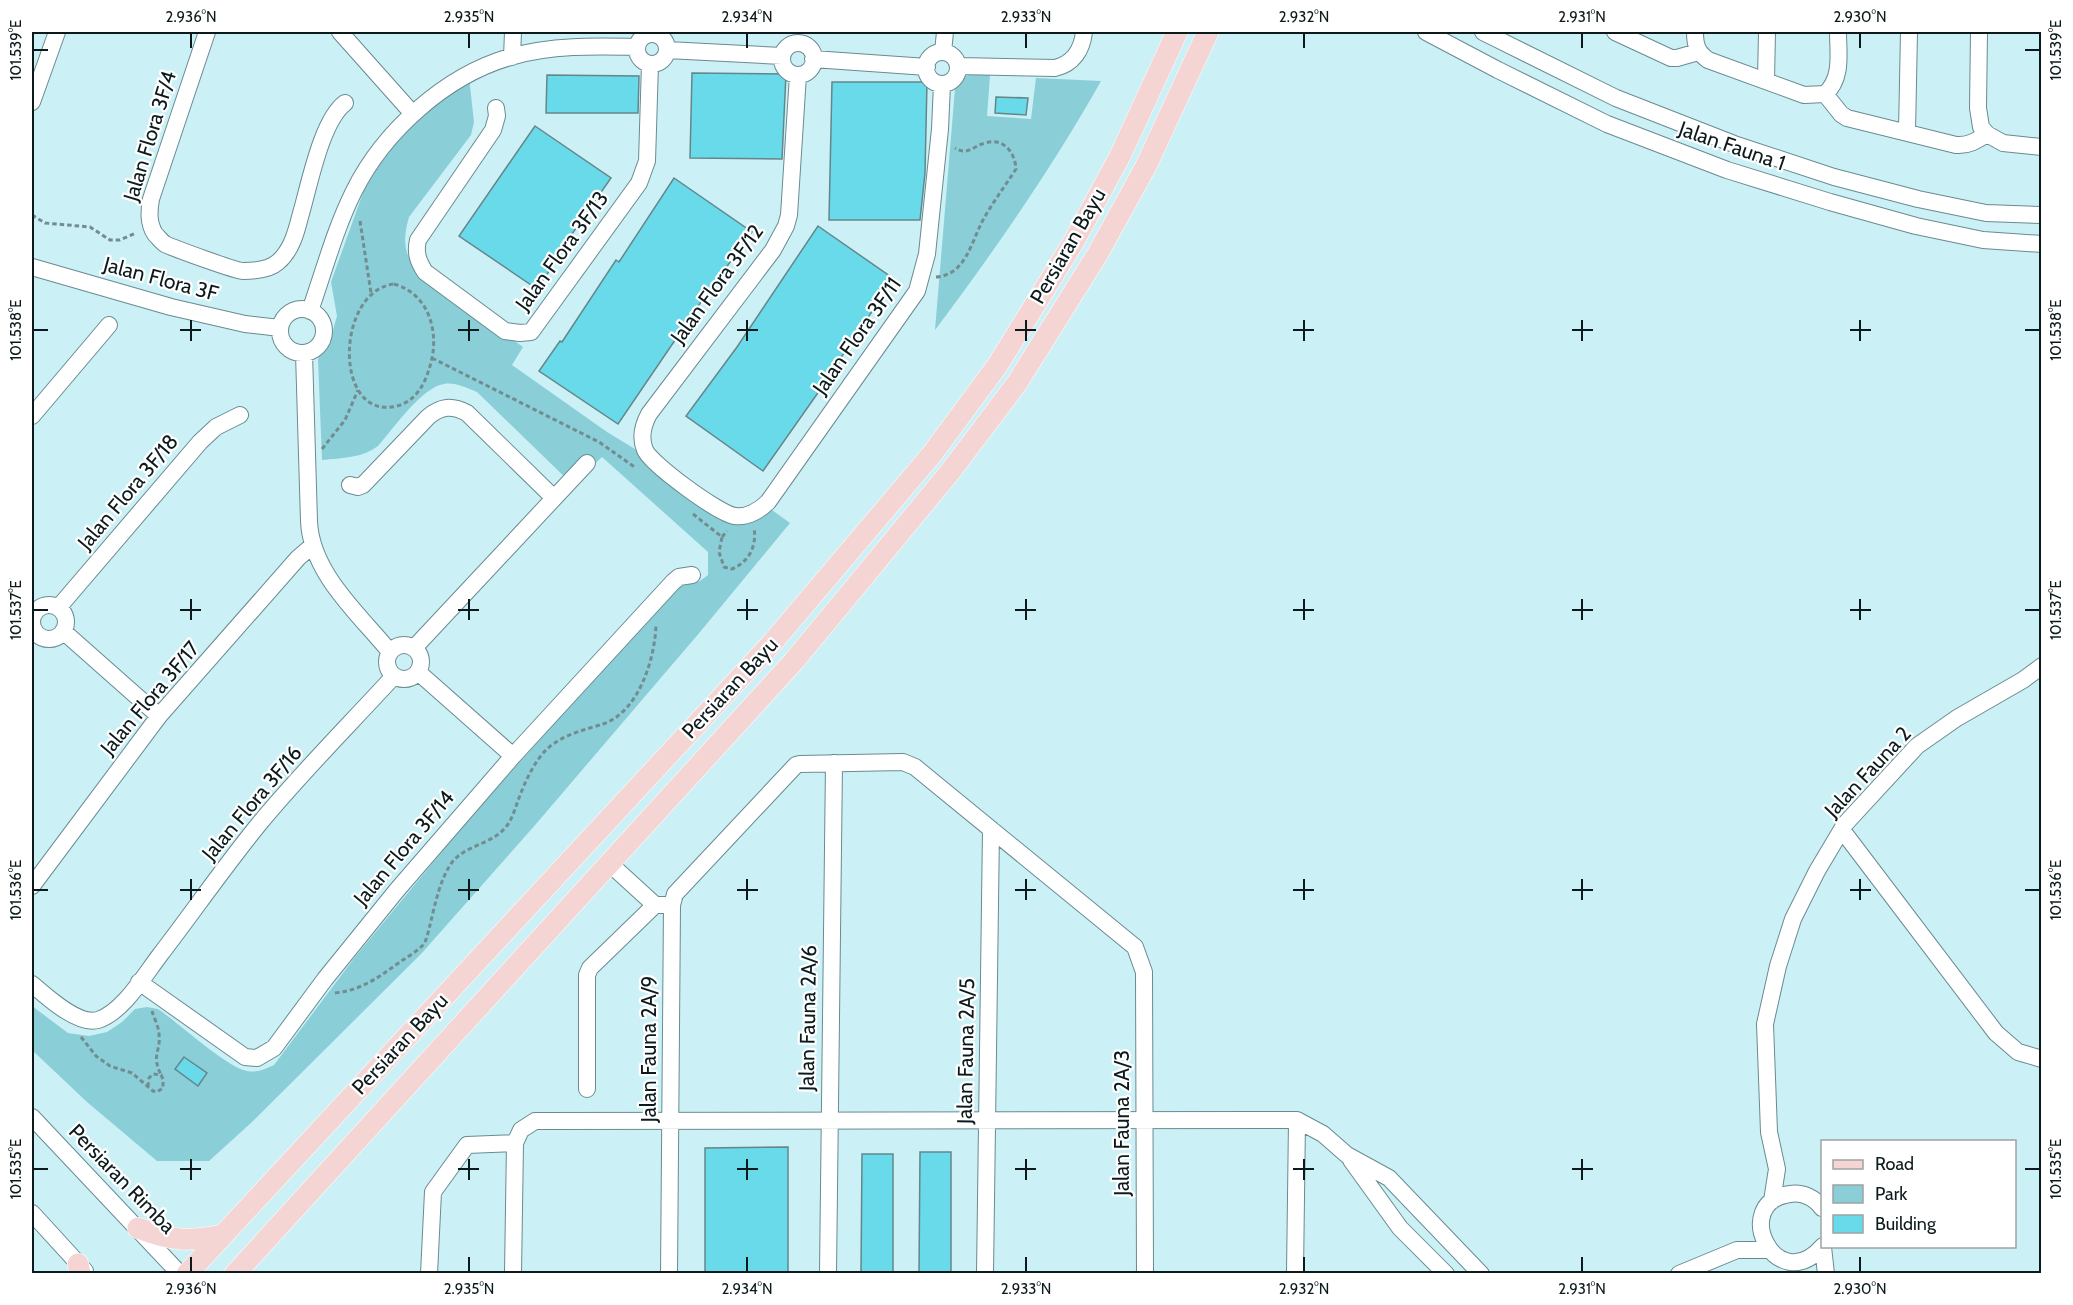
<svg xmlns="http://www.w3.org/2000/svg" width="2073" height="1305" viewBox="0 0 2073 1305" font-family="Cabin,sans-serif">
<rect width="100%" height="100%" fill="#cbf0f6"/>
<!-- green -->
<path fill="#8aced8" d="M969,75H990L987,116L1031,119L1036,78L1101,81C1052,168 995,250 935,330L955,89L962,77Z
M469,77L474,122L471,135L409,217C402,241 404,256 420,274L523,347L512,365L607,432L658,463L725,513L765,505L790,523L700,632L536,824L421,954L252,1122L209,1161H157L87,1102L32,1050V1006L68,1033L89,1036L107,1032L122,1022L135,1009L147,1007L158,1009C179,1023 226,1067 247,1071C257,1073 265,1069 274,1065L355,957L473,814L677,587L700,581L708,575V552L602,457L573,485L477,392C467,388 455,382 444,384C422,387 393,429 378,446C362,458 342,458 322,460L318,359L331,337L337,316L331,282L364,190L392,141Z"/>
<!-- building -->
<path fill="#69dae9" stroke="#64868b" stroke-width="1.5" d="M692,73L786,74L782,159L690,158Z
M547,75L639,76L638,113H546Z
M832,82H927L925,173L920,220H829Z
M996,97L1028,98L1026,115L995,113Z
M535,126L611,178L556,257L558,258L537,289L459,236Z
M674,178L752,232L701,302L618,424L539,371L560,341L562,342L616,260L619,262Z
M818,226L894,279L840,359L841,360L763,471L686,416L737,347Z
M184,1057L207,1073L198,1086L175,1069Z
M788,1147V1274H705V1148Z
M920,1152H951V1274H919Z
M862,1154H893V1274H861Z"/>
<g fill="none" stroke-linecap="round" stroke-linejoin="round">
<!-- minor casing -->
<g stroke="#698b90" stroke-width="18">
<path id="minor" d="M207,32L151,199C149,211 148,223 155,234C158,237 162,242 165,244C173,248 236,271 243,271C255,271 269,270 278,262C291,251 296,233 300,217C309,187 321,121 345,103
M340,32L413,114
M1426,32L1498,70L1607,124L1727,170L1830,202L1916,226L1983,240L2042,244
M1483,32L1616,98L1734,144L1834,177L1918,199L1986,213L2042,215
M1615,32L1671,58H1677L1698,52
M1695,32C1695,45 1697,52 1708,60L1804,95L1825,94
M1979,32L1978,108L1981,127L1987,134L2003,143L2042,147
M637 49a15 15 0 1 1 30 0a15 15 0 1 1-30 0Z
M782 59a16 16 0 1 1 32 0a16 16 0 1 1-32 0Z
M667,50L782,56
M943,52L945,32
M926 68a16 16 0 1 1 32 0a16 16 0 1 1-32 0Z
M512,57L513,32
M813,59L927,67
M958,66L1055,68C1073,64 1082,50 1084,32
M798,75L789,215L786,226L773,250L649,414C643,425 640,438 645,450C651,464 719,514 735,516C747,518 760,510 768,502L917,291L927,254L940,129L942,84
M1766,80L1767,32
M1825,94L1841,114L1847,118L1956,145C1968,146 1976,141 1987,134
M1825,94C1843,78 1838,53 1838,32
M32,102L57,32
M496,108L497,116L493,130L418,240C415,253 418,261 425,272L505,331L520,333L531,332L639,183L647,161L650,64
M1907,132L1909,32
M32,267L171,307L245,324L280,328
M280 331a22 22 0 1 1 44 0a22 22 0 1 1-44 0Z
M310,311C324,271 335,229 354,191C384,131 445,76 510,57C551,45 594,46 637,47
M304,353L309,521C311,573 359,614 390,652
M32,416L109,325
M350,485L358,487L363,485L428,417C441,406 452,405 467,413L554,498
M32 622a17 17 0 1 1 34 0a17 17 0 1 1-34 0Z
M58,608L200,442L216,427L240,415
M63,631L159,716
M387 662a17 17 0 1 1 34 0a17 17 0 1 1-34 0Z
M414,648L587,463
M418,672L513,756
M1842,830L1996,1033L2018,1052L2042,1059
M609,863L655,905H665
M32,886L159,716L298,558L312,546
M139,982L245,1057L257,1058L274,1048L325,979L397,890L513,756L673,582L679,577L692,575
M32,984C46,996 78,1026 98,1020C123,1012 144,976 160,955C193,912 224,867 259,824C301,773 349,725 394,676
M587,1089V975L590,968L655,905
M32,1117L180,1274
M1351,1160L1400,1228L1446,1274
M1772,1201L1777,1169L1769,1132L1765,1024L1778,966L1793,919L1817,871L1845,824L1917,746L1957,718L2023,680L2042,666
M1822,1208C1815,1198 1803,1192 1790,1194C1729,1202 1776,1300 1823,1246
M32,1213L85,1271
M1823,1247L1826,1274
M429,1274L433,1192L467,1145L515,1143
M513,1274L515,1143L521,1130L535,1121L1297,1120L1323,1134L1347,1155L1389,1178L1481,1274
M669,1274L672,905L675,894L796,765L800,764L903,762L915,767L1135,947L1144,972L1145,1274
M828,1274L834,763
M985,1274L991,829
M1295,1274L1297,1120
M1679,1274L1737,1250H1769"/>
</g>
<!-- major casing -->
<g stroke="#fff" stroke-width="22">
<path id="major" d="M138,1228C172,1241 188,1242 223,1235
M78,1264L80,1274
M187,1274L772,643L932,454L997,366L1073,243L1120,156L1177,32
M235,1274L794,661L950,472L1017,383L1097,255L1146,166L1208,32"/>
</g>
<!-- path -->
<path stroke="#728c90" stroke-width="3" stroke-dasharray="4.5 3" stroke-linecap="butt" d="M32,215L45,223L90,227L110,240H120L136,233
M360,221L371,293
M936,277C966,275 971,242 983,220C993,202 1005,186 1016,169C1015,153 1004,137 985,143C973,146 968,156 955,148
M394,284C430,294 440,334 430,366C425,384 416,401 397,406C333,422 335,291 394,284Z
M432,358L599,442L636,468
M322,449L345,420L358,390
M693,514L722,537L719,552L724,567L732,569C749,562 757,546 754,528
M722,537L727,531
M335,993C362,990 379,977 400,962C407,957 416,952 422,946C427,941 428,932 430,925C435,905 440,878 453,861C467,845 492,844 506,827C513,818 515,808 519,798C525,782 534,762 546,750C561,735 584,730 603,724C639,712 655,658 656,625
M152,1011C154,1018 159,1027 159,1035C161,1052 151,1054 161,1075
M81,1037L96,1056L110,1066L132,1073L153,1091L157,1092L163,1088V1079L161,1075L153,1074L149,1078L148,1086
M32,1271L34,1274"/>
<!-- minor -->
<use href="#minor" stroke="#fff" stroke-width="16"/>
<!-- major -->
<use href="#major" stroke="#f5d5d4" stroke-width="21"/>
</g>
<!-- ticks -->
<path fill="none" stroke="#0c1a1c" stroke-width="2" d="M191,33V48M469,33V48M747,33V48M1026,33V48M1304,33V48M1582,33V48M1860,33V48M33,50H48M2025,50H2040M191,320V341M469,320V341M747,320V341M1026,320V341M1304,320V341M1582,320V341M1860,320V341M33,330H48M180,330H201M458,330H479M737,330H758M1015,330H1036M1293,330H1314M1572,330H1593M1850,330H1871M2025,330H2040M191,599V620M469,599V620M747,599V620M1026,599V620M1304,599V620M1582,599V620M1860,599V620M33,610H48M180,610H201M458,610H479M737,610H758M1015,610H1036M1293,610H1314M1572,610H1593M1850,610H1871M2025,610H2040M191,879V900M469,879V900M747,879V900M1026,879V900M1304,879V900M1582,879V900M1860,879V900M33,890H48M180,890H201M458,890H479M737,890H758M1015,890H1036M1293,890H1314M1572,890H1593M1850,890H1871M2025,890H2040M191,1159V1180M469,1159V1180M747,1159V1180M1026,1159V1180M1304,1159V1180M1582,1159V1180M33,1169H48M180,1169H201M458,1169H479M737,1169H758M1015,1169H1036M1293,1169H1314M1572,1169H1593M2025,1169H2040M191,1257V1272M469,1257V1272M747,1257V1272M1026,1257V1272M1304,1257V1272M1582,1257V1272M1860,1257V1272"/>
<g text-anchor="middle" stroke-width="4.5" stroke-linejoin="round" paint-order="stroke">
<!-- street labels -->
<g font-size="21" fill="#0c1a1c" stroke="#fff">
<text transform="translate(150 136) rotate(-73)" y="7">Jalan Flora 3F/4</text>
<text transform="translate(1732 146) rotate(19)" y="7">Jalan Fauna 1</text>
<text transform="translate(1068 246) rotate(-60)" y="7">Persiaran Bayu</text>
<text transform="translate(562 251) rotate(-54)" y="7">Jalan Flora 3F/13</text>
<text transform="translate(161 279) rotate(15)" y="7">Jalan Flora 3F</text>
<text transform="translate(717 284) rotate(-54)" y="7">Jalan Flora 3F/12</text>
<text transform="translate(857 336) rotate(-55)" y="7">Jalan Flora 3F/11</text>
<text transform="translate(128 492) rotate(-50)" y="7">Jalan Flora 3F/18</text>
<text transform="translate(730 688) rotate(-47)" y="7">Persiaran Bayu</text>
<text transform="translate(150 698) rotate(-50)" y="7">Jalan Flora 3F/17</text>
<text transform="translate(1868 772) rotate(-47)" y="7">Jalan Fauna 2</text>
<text transform="translate(252 803) rotate(-50)" y="7">Jalan Flora 3F/16</text>
<text transform="translate(404 848) rotate(-50)" y="7">Jalan Flora 3F/14</text>
<text transform="translate(808 1018) rotate(-89)" y="7">Jalan Fauna 2A/6</text>
<text transform="translate(400 1044) rotate(-47)" y="7">Persiaran Bayu</text>
<text transform="translate(649 1049) rotate(-90)" y="7">Jalan Fauna 2A/9</text>
<text transform="translate(966 1051) rotate(-89)" y="7">Jalan Fauna 2A/5</text>
<text transform="translate(1122 1123) rotate(-90)" y="7">Jalan Fauna 2A/3</text>
<text transform="translate(122 1179) rotate(46)" y="7">Persiaran Rimba</text>
</g>
</g>
<!-- border -->
<rect width="2073" height="1305" fill="none" stroke="#ffffff" stroke-width="66"/>
<!-- legend -->
<rect x="1821" y="1140" width="195" height="108" fill="#ffffff" stroke="#9ea3a4" stroke-width="1.5"/>
<rect x="1833" y="1160" width="30" height="9" fill="#f5d5d4" stroke="#9ea3a4" stroke-width="1.5"/>
<text x="1875" y="1170" font-size="18" fill="#0c1a1c">Road</text>
<rect x="1833" y="1185" width="30" height="18" fill="#8aced8" stroke="#9ea3a4" stroke-width="1.5"/>
<text x="1875" y="1200" font-size="18" fill="#0c1a1c">Park</text>
<rect x="1833" y="1215" width="30" height="18" fill="#69dae9" stroke="#9ea3a4" stroke-width="1.5"/>
<text x="1875" y="1230" font-size="18" fill="#0c1a1c">Building</text>
<rect x="33" y="33" width="2007" height="1239" fill="none" stroke="#0c1a1c" stroke-width="2"/>
<g font-size="15" text-anchor="middle" fill="#0c1a1c">
<text x="191" y="22">2.936°N</text>
<text x="469" y="22">2.935°N</text>
<text x="747" y="22">2.934°N</text>
<text x="1026" y="22">2.933°N</text>
<text x="1304" y="22">2.932°N</text>
<text x="1582" y="22">2.931°N</text>
<text x="1860" y="22">2.930°N</text>
<text transform="translate(2056 50) rotate(-90)" y="5">101.539°E</text>
<text transform="translate(16 50) rotate(-90)" y="5">101.539°E</text>
<text transform="translate(2056 330) rotate(-90)" y="5">101.538°E</text>
<text transform="translate(16 330) rotate(-90)" y="5">101.538°E</text>
<text transform="translate(2056 610) rotate(-90)" y="5">101.537°E</text>
<text transform="translate(16 610) rotate(-90)" y="5">101.537°E</text>
<text transform="translate(2056 890) rotate(-90)" y="5">101.536°E</text>
<text transform="translate(16 890) rotate(-90)" y="5">101.536°E</text>
<text transform="translate(2056 1169) rotate(-90)" y="5">101.535°E</text>
<text transform="translate(16 1169) rotate(-90)" y="5">101.535°E</text>
<text x="191" y="1294">2.936°N</text>
<text x="469" y="1294">2.935°N</text>
<text x="747" y="1294">2.934°N</text>
<text x="1026" y="1294">2.933°N</text>
<text x="1304" y="1294">2.932°N</text>
<text x="1582" y="1294">2.931°N</text>
<text x="1860" y="1294">2.930°N</text>
</g>
</svg>
